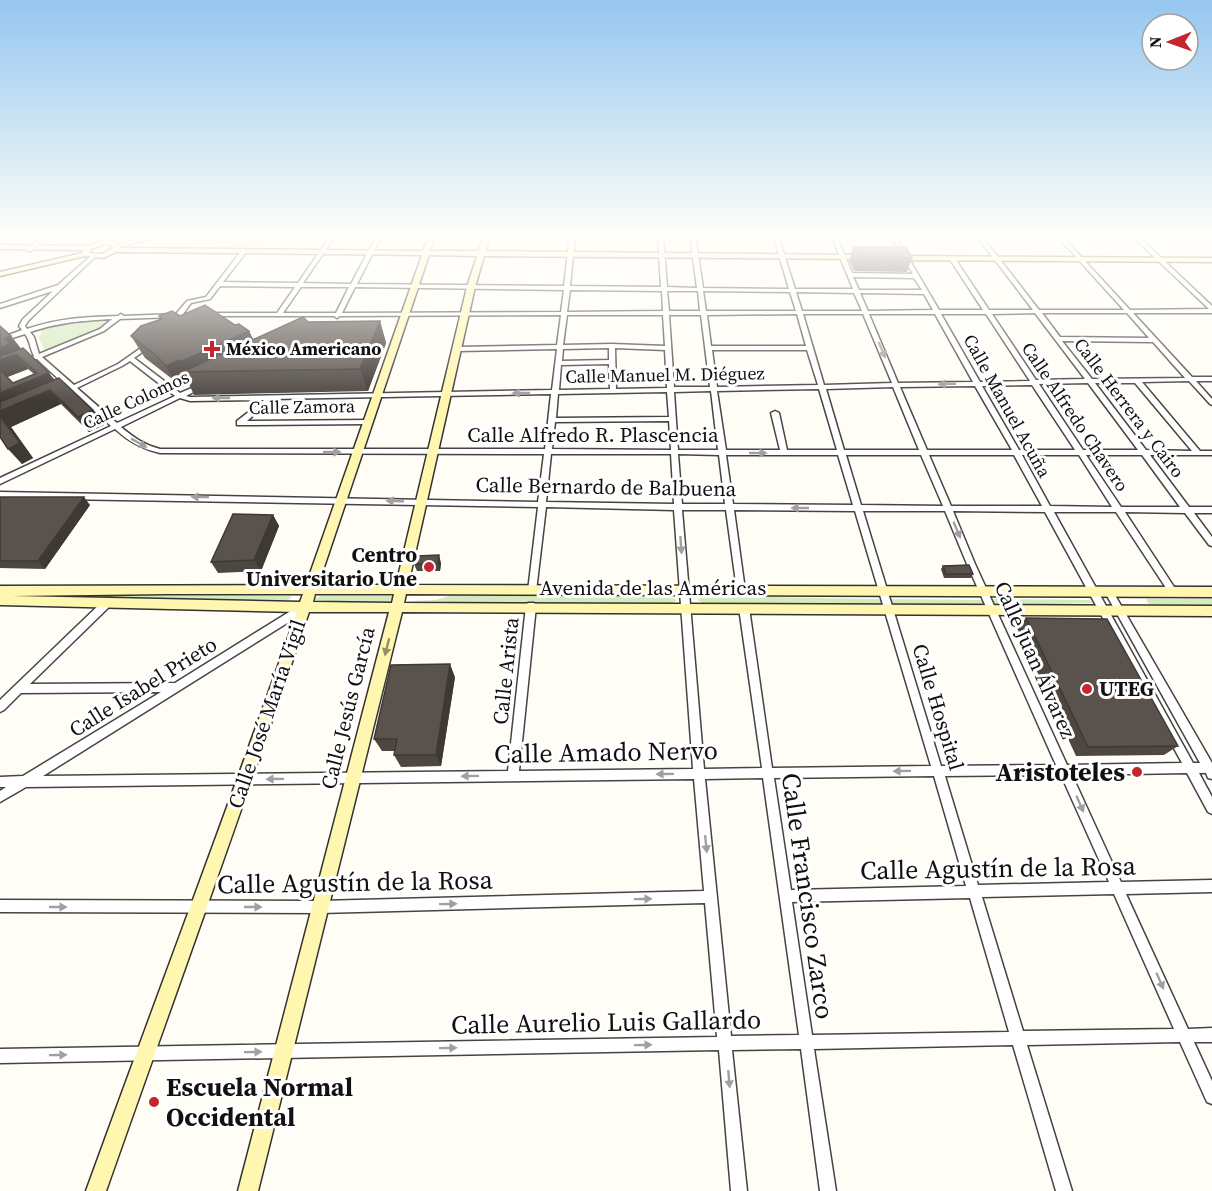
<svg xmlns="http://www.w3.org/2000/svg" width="1212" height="1191" viewBox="0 0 1212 1191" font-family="'Source Serif 4',serif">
<rect width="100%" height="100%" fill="#fffdf5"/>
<!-- green -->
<path fill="#d5ebbd" d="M114,318L98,330L46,352L39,338L44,326L64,322Z
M452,595L670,597L677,600L671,604L408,602L407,601L436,600Z
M88,596H290L291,598L288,600L86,599Z
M321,596H393L395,599L391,602H318L315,599Z
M703,596L879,599L883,602L881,605L703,603L697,600Z
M890,599L985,600L987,606L893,605Z
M989,599L1089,600L1094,603L993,605Z
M1147,599H1212V606H1152L1147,602Z"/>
<!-- pitch -->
<path fill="#e6f2cf" d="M193,235H294L270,247L199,246Z"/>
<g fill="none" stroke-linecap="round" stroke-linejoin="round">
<!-- street casing -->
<g stroke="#444" stroke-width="3">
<path id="street" d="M45,235H51L31,251H27V249Z
M158,235H166L118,247L115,245Z
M331,235H336L303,283L351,284L377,235H382L357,284L564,286L570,235H575L570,286L661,287L658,235H663L667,287L697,288L690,235H695L703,288L789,289L773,235H778L795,289H853L831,235H836L852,273L913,274L890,235H895L939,310H983L949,258L952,256L954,257L989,310H1033L976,235H981L1039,310H1124L1056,235H1061L1130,310L1209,309L1131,235H1137L1212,306V313H1133L1192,377H1212V381H1196L1212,399V405L1210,404L1189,381L1142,382L1200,451H1212V455H1150L1189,507H1212V513H1194L1212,537V546L1209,545L1185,513L1125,512L1176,590L1177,592L1176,594H1170L1116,512H1054L1193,763H1200L1106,594L1105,592L1106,590H1112L1212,763V779L1208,778L1206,773H1199L1212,797V814L1208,812L1187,773L1072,775L1121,882L1212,880V892L1126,894L1188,1029L1212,1028V1042H1194L1212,1081V1104L1207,1102L1180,1042L1027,1045L1072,1191H1056L1013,1045L814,1049L836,1191H820L801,1049L732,1050L747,1191H731L719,1050L0,1063V1049L717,1037L705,903L320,913L0,912V900L320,901L704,891L694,779L26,787L0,802V791L6,787H0V777L23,776L161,692L21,693L4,710L0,712V700L104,600H110L112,603L110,606L30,684L175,683L302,604H308L310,607L308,610L43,776L508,771L526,606L528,603H534L536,606L519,771L693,769L674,510L546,507L536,591L535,593H529L528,591L538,507L0,498V492L538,502L544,454L160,453C142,449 129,442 115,429L0,484V478L111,426L72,391L69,390L68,388L37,359H33L32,358L34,356C30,349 30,340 25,334L0,342V338L22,330L19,326L23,319L53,291L0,308V304L58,285L93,254L96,256L95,257L28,321L25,326L27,329C60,318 84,317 118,316L121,314L124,316L176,314L187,301L206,297L242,250L247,251L223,282L298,283ZM853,277L914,278L922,290H859ZM220,286L295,287L277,313H209L207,314V316H334L337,318L340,316L561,315L557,345L458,347L455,349L458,351L557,349L552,390L190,397L186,396L203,387V385H199L180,393L134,358L152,345V343H148L118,364L74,385L42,357L104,331L120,319L174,317L177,319L180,317L195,316V314H183L191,303L210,299ZM301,287H349L336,313H283ZM355,287L564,290L561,312L342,313ZM570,290L662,291L663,311L567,312ZM667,291H698L700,311H669ZM703,291L790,292L796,311H706ZM796,292L854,293L862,311H802ZM860,293L924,294L933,310L868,311ZM1035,313L1085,379L1036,380L992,314ZM1042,313H1127L1149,338L1060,337ZM797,314L806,346H711L707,315ZM803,314H863L892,383L824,385ZM869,314H935L973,382L898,383ZM941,314H986L1030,381L980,382ZM567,315H663L665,346L612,344L563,345ZM669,315H701L710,387H674ZM112,319L100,329L39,354L34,337L30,332C60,322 81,321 112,319ZM1062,341L1153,342L1185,378L1092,379ZM609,348V360L562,361L563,349ZM615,348L665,350L667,388L616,389ZM712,350H807L818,385L717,387ZM130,361L175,396L117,423L77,388L122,366ZM609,364L610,389L559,390L561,365ZM1088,383L1138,450H1083L1039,384ZM1095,383H1135L1192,451L1146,450ZM1032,385L1075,450H1019L982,386ZM975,386L1012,450H927L900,387ZM893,387L919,450H844L826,389ZM819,389L837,450H787L779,413L775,411L771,413L780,450H726L717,391ZM711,391L718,450H678L674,392ZM667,392L669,417L556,418L558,394ZM551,394L545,449H160C144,445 133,437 121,427L180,398L190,401L264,400L237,421V425H240L368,424L372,422L371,420L247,421L272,399ZM669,421L671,450L552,449L555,422ZM551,454H671L674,504L546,502ZM678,454L719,455L725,504H682ZM726,455H838L853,505L733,504ZM846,455H921L943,506L861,505ZM929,455H1014L1042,506H951ZM1022,455H1079L1112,507L1050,506ZM1086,455H1142L1180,507H1121ZM682,510H726L737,590L738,592H744L745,590L734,510L855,511L931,766L772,768L749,608L747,605H741L739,608L762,768L704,769ZM863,511H945L967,564L1056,765L941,766ZM953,511L1045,512L1182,763L1067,765L975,564ZM1061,775L1109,882L978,885L945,776ZM934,776L966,886L791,890L774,778ZM763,778L799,1035L731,1036L705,779ZM1114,894L1174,1029L1023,1031L982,897ZM970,898L1009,1032L812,1035L792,902Z"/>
</g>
<!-- secondary casing -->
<g stroke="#333" stroke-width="3">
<path id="secondary" d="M429,235H435L430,251H478L484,235H490L486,251L866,255L870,257L866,259L484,256L475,287L408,585L1212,587V597L406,594L404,603L1212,606V616L402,612L258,1191H238L389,612H309C244,806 174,998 106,1191H86C156,998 229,806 297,612L0,605V586L306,585L422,255L116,252L103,258L85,256L0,276V272L82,253L83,250L0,249V245L87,246L105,240L117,242L121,248L423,251ZM106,244L114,247L102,254L89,253L91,249ZM429,255L477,256L467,287L396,585H318ZM167,594H303L300,602L13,596ZM315,594H394L392,603L313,602Z
M892,256L1212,258V262L895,260L891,258Z"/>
</g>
<!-- street -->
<use href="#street" fill="#fff" fill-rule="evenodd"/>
<!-- secondary -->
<use href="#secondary" fill="#fff6b0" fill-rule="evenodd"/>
</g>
<!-- wall -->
<path fill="#4d4742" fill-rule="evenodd" d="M853,247L912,258L907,272L854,271L849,261Z
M159,316H180L235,325L249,331L253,339L308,322L380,321L386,343L368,391L194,395L189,384L179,389L171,378L145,358L131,336L161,319Z
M11,336L21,349L55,380L93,410L104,425L89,432L61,404L11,427L33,458L22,464L0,437ZM28,369L34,374L13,383L7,377Z
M0,497L90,505L45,569L0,568Z
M273,515L279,526L261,571L218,573L211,562Z
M441,563L440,571H417L414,564Z
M943,566L973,574L971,578H944L941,569Z
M1026,618L1178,746L1164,755L1076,756L1017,628Z
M455,677L441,766L401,767L394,755L395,751H382L374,739Z"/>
<!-- shaded-wall -->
<path fill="#3f3936" d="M380,321L386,343L368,391L360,369Z
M249,331L259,353L182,372L189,384L179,389L166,366Z
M11,336L22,350L16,354L28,369L5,378L0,371V348L5,338Z
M49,373L61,388L51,392L61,404L11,427L33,458L22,464L8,449L0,416V393Z
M93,410L104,425L89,432L78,417Z
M84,497L90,505L45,569L38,561Z
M273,515L279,526L261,571L254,560Z
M439,555L441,563L440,571L438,563Z
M450,664L455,677L441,766L436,755Z"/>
<!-- building -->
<path fill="#5a524d" stroke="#3f3936" stroke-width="1.5" d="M853,247H906L912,258L858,257Z
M205,305L235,325L239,324L249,331L180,362L179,360L166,366L157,356L131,336L141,326L162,319L159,316L172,311L180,316Z
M303,317L308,322L380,321L360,369L182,372Z
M0,326L11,336L5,338L10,344L0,348Z
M23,348L49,373L0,393V370L13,383L37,373L16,354L0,360V356Z
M59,378L93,410L78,417L50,390L0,411V402Z
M0,416L20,443L8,449L0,437Z
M0,497H84L38,561H0Z
M233,514L273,515L254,560L211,562Z
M439,555L438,563L414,564L416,556Z
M969,565L973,574H946L943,566Z
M1026,618L1107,619L1178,746L1088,747Z
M450,664L436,755H394L397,739H374L391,665Z"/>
<!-- one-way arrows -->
<defs><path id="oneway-solid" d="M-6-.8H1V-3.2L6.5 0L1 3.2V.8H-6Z" transform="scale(1.5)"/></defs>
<g fill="#a0a0a0">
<use href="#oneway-solid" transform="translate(882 350) rotate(67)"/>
<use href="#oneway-solid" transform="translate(947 384) rotate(179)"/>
<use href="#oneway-solid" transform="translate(521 393) rotate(179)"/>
<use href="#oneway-solid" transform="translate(221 398) rotate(180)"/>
<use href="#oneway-solid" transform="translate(139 443) rotate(29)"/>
<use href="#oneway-solid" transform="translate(332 452)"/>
<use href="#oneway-solid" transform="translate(758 453)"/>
<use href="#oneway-solid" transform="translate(200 497) rotate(-179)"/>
<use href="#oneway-solid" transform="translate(395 501) rotate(-178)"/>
<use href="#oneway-solid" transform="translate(800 508) rotate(-180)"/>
<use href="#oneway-solid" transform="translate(957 530) rotate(67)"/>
<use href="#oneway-solid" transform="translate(681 545) rotate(86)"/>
<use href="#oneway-solid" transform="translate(902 771) rotate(179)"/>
<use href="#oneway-solid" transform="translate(665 774) rotate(179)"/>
<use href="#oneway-solid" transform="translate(470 776) rotate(179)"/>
<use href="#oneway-solid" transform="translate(275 779) rotate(179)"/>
<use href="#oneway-solid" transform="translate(1080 804) rotate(66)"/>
<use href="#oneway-solid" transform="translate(706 844) rotate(84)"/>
<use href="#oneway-solid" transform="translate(643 899) rotate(-1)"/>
<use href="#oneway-solid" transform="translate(448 904) rotate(-1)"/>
<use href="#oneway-solid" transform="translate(58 907)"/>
<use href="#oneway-solid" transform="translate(253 907)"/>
<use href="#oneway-solid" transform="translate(1160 981) rotate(66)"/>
<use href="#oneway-solid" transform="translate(643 1045) rotate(-1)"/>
<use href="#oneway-solid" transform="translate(448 1048) rotate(-1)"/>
<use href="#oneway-solid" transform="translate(253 1052) rotate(-1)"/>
<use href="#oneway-solid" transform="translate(58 1055) rotate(-1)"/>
<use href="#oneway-solid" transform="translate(729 1079) rotate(85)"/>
</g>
<use fill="#948f68" href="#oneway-solid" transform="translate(387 647) rotate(104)"/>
<!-- sky -->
<linearGradient id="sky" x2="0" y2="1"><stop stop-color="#95c6ee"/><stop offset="0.59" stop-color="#fffefa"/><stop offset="1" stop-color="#fffefa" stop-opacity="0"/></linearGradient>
<rect width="1212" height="401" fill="url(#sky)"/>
<!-- markers -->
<g fill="#c4262e" stroke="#fff" stroke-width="2">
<path d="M209 340h6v6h6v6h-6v6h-6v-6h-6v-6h6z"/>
<circle cx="429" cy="567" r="6"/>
<circle cx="1087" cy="689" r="6"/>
<circle cx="1137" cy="772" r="6"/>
<circle cx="154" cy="1102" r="6"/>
</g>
<g text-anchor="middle" stroke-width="6" stroke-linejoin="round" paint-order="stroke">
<!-- far-poi labels -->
<g font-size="18" font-weight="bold" fill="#111" stroke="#fff" text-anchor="start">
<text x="226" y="355">México Americano</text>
</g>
<!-- far-street labels -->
<g font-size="18" fill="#111" stroke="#fff">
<text transform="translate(665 375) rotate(-1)" y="6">Calle Manuel M. Diéguez</text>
<text transform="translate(136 400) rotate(-25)" y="6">Calle Colomos</text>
<text transform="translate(1007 406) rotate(61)" y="6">Calle Manuel Acuña</text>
<text transform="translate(302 407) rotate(-1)" y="6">Calle Zamora</text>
<text transform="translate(1129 408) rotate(53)" y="6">Calle Herrera y Cairo</text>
<text transform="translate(1075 417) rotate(56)" y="6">Calle Alfredo Chavero</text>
</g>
<!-- street labels -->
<g font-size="21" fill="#111" stroke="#fff">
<text x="593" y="442">Calle Alfredo R. Plascencia</text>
<text transform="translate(606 487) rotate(1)" y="7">Calle Bernardo de Balbuena</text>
<text x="653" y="595">Avenida de las Américas</text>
<text transform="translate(1035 660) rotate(66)" y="7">Calle Juan Álvarez</text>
<text transform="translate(506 671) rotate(-84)" y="7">Calle Arista</text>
<text transform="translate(143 687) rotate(-32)" y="7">Calle Isabel Prieto</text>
<text transform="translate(938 707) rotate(73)" y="7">Calle Hospital</text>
<text transform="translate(348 708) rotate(-76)" y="7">Calle Jesús García</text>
<text transform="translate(267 714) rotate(-71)" y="7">Calle José María Vigil</text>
</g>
<!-- poi labels -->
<g font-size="21" font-weight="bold" fill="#111" stroke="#fff" text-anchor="end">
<text x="417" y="562">Centro<tspan x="417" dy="24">Universitario Une</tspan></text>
<text x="1099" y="696" text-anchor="start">UTEG</text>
</g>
<!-- near-street labels -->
<g font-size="26" fill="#111" stroke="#fff">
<text transform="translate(606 752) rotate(-1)" y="9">Calle Amado Nervo</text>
<text transform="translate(998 868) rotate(-1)" y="9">Calle Agustín de la Rosa</text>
<text transform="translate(355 882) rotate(-1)" y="9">Calle Agustín de la Rosa</text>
<text transform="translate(808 896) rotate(82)" y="9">Calle Francisco Zarco</text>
<text transform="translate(606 1022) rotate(-1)" y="9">Calle Aurelio Luis Gallardo</text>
</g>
<!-- near-poi labels -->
<g font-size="26" font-weight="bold" fill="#111" stroke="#fff" text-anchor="end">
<text x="1125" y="781">Aristoteles</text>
<text x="166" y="1096" text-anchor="start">Escuela Normal<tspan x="166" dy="30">Occidental</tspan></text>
</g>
</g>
<!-- north arrow -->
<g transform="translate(1170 42) rotate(269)"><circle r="28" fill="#ffffff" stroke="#a0a0a0" stroke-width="1.5"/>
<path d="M0-4.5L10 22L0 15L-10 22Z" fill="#c4262e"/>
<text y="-9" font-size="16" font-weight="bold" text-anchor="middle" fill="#111111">N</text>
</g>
</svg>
